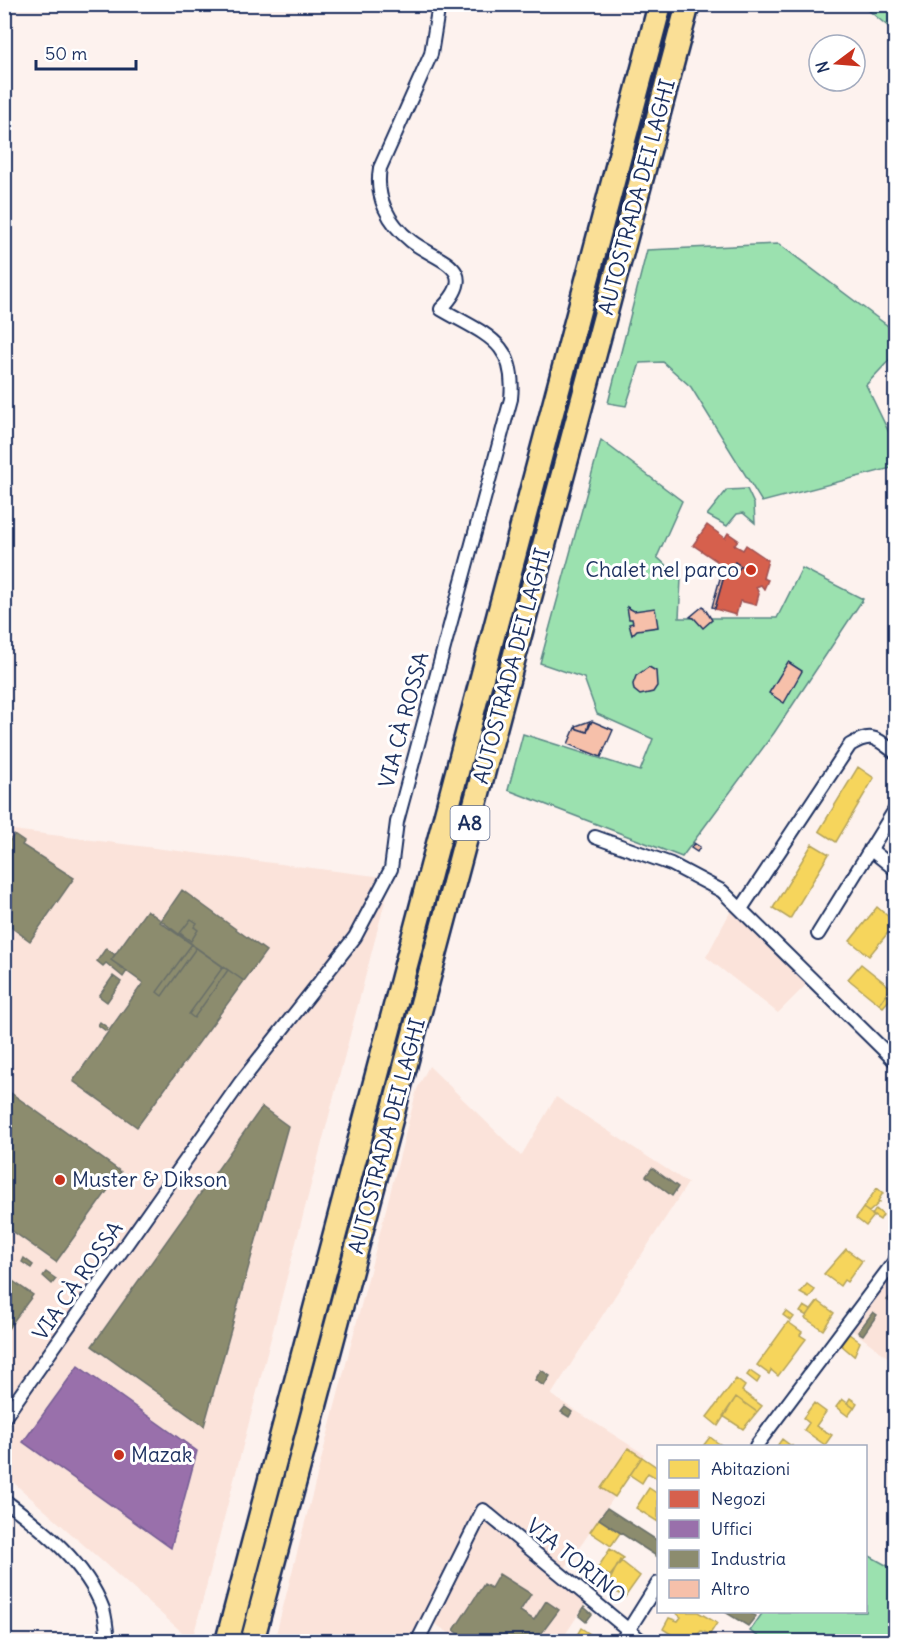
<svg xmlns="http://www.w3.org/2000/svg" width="900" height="1646" viewBox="0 0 900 1646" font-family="Delius,sans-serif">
<rect width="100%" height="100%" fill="#fdf2ee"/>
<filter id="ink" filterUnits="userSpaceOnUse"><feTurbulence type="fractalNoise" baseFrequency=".0167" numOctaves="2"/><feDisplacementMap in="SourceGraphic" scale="12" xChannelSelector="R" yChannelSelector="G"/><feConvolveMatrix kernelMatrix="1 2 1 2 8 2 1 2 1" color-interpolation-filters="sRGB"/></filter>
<g filter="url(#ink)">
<!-- built -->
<path fill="#fbe3da" d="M5,829L391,878L192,1641L5,1475Z
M735,903L809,982L778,1013L706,957Z
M429,1066L521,1156L556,1097L688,1183L551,1395L644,1454L563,1571L591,1595L561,1641H461L426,1618L414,1641L274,1642L417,1089Z
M895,1252V1351L890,1359L843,1323Z"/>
<!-- green -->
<path fill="#9be1af" stroke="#5b8886" stroke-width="1.5" d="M862,5H895V32Z
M779,244L888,326L895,334V354L866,385L895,445V467L762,502L691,387L663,362L640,363L626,406L608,403L647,250Z
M601,440L682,501L657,557L681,579L679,618H777L802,568L863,599L774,733L682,857L508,790L523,734L640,771L653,739L597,714L584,678L540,663Z
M747,489L754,504L755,523L743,513L737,514L727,526L707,515L727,490Z
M866,1554L895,1570V1641H765L750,1631L763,1612H866Z"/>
<!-- homes -->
<path fill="#f6d55c" stroke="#b4a35d" stroke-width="1.5" d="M858,767L874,778L836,842L819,831Z
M812,844L829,854L790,919L773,908Z
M877,907L896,923L869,956L850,941Z
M861,964L891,988L879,1004L848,979Z
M886,994L891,998L883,1007L879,1004Z
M877,1188L883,1193L878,1201L880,1202L869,1212L863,1208Z
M863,1208L874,1216L866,1226L856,1218Z
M876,1209L883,1215L880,1220L872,1215Z
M846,1249L862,1261L847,1282L844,1280L840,1286L824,1274Z
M807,1284L815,1290L809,1298L800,1293Z
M818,1301L834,1313L823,1330L805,1318Z
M804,1306L811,1310L807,1316L800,1312Z
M786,1311L794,1317L791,1321L783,1315Z
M788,1322L802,1332L800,1335L806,1339L778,1376L771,1370L769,1374L757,1365Z
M849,1334L860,1342L854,1356L841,1345Z
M750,1371L760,1378L757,1383L747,1375Z
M736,1379L745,1386L742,1391L762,1406L757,1412L736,1397L718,1426L707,1417Z
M736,1397L757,1412L743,1429L723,1416Z
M850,1398L857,1403L854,1408L847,1403Z
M842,1399L854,1408L848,1416L836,1407Z
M814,1403L826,1412L816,1426L832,1435L825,1445L804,1430L809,1423L803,1418Z
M710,1437L718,1443L723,1446H703Z
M782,1439L790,1445L793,1446H777Z
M628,1448L642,1457L615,1497L601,1488Z
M642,1457L658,1468V1479L648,1473L642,1483L630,1475Z
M649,1488L658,1494V1522L636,1508Z
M599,1519L620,1533L611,1546L590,1532Z
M610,1549L624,1558L610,1576L597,1569Z
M620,1560L640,1576L625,1597L607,1586Z
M675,1612H698L717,1623L710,1634L701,1631L698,1634L705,1642H683L663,1629L669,1618L678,1621L681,1617Z
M581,1628L599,1640V1642H573Z"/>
<!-- shops -->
<path fill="#d6604d" stroke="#9e5152" stroke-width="1.5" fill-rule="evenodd" d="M707,525L725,538L728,533L738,540L734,545L743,550L746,545L768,560L763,578L768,580L764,589L761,585L756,587L759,594L756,605L740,601L736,615L715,609L725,573L728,574L730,570L693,545ZM735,562L741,566L738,570L732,566Z"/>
<!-- offices -->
<path fill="#9970ab" stroke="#735c94" stroke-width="1.5" d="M78,1366L197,1451L171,1548L23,1442Z"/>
<!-- industry -->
<path fill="#8c8c6e" stroke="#6a7069" stroke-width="1.5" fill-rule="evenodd" d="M14,835L24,842L22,845L74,878L30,941L4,922V848Z
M182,890L266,951L244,981L160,922ZM191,919L197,923L194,927L198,930L191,941L180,933Z
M147,910L192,944L157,992L162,996L196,948L223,967L189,1014L194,1018L228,970L244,981L137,1127L73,1081L143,983L111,960Z
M191,919L197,923L194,927L198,930L191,941L180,933Z
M192,944L196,948L162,996L157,992Z
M106,948L115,955L111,960L127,971L123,977L106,963L103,966L97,961Z
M223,967L228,970L194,1018L189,1014Z
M113,976L121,982L107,1002L99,996Z
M100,1022L108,1028L106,1031L98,1025Z
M4,1088L121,1172L56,1262L4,1225Z
M262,1107L288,1126L204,1426L92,1346Z
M652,1168L678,1187L672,1196L646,1176Z
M24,1258L33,1265L31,1268L22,1262Z
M46,1272L56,1279L52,1284L43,1276Z
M4,1275L33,1295L4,1334Z
M896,1289V1305L887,1300Z
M873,1312L877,1315L863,1335L858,1332Z
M541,1370L550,1376L544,1386L535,1380Z
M565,1407L572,1412L569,1417L561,1412Z
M607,1508L658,1541V1557L599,1519Z
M499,1574L531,1594L520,1611L534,1620L546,1601L559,1610L535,1642H471L454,1630L484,1584L491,1588Z
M584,1607L592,1614L586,1622L579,1616Z
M725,1612H748L756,1616L748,1626Z"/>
<!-- building -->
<path fill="#f6c0aa" stroke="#1b2f5e" stroke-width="1.5" d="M735,562L741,566L738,570L732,566Z
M721,575L724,576L715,608L712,607Z
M703,606L712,620L703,628L694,618L690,617Z
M627,607L634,611L655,608L658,627L637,630L632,635L629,624L633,623L632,619H629Z
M788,662L802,671L784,703L769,693Z
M649,667L656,671L657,686L653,692L640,695L634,690L633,684L636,676Z
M590,721L587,732L577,729L576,726Z
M592,721L613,730L601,757L568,744L575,728L587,732Z
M694,843L700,847L697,852L691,848Z"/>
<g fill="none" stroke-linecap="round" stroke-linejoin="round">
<!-- street casing -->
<g stroke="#1b2f5e" stroke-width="16">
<path id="street" d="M595,837L671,864L722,891L896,1062
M870,849L896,870
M741,909L850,745C873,731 876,739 896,753
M818,934L896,808
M4,1418L240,1083L355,937L391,869L397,822L511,399C517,341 485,335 441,309C483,267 436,261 411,241C388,223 375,197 380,168L431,54L439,4
M756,1446L896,1259
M4,1500C43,1529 86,1563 103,1609C106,1619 107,1631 108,1642
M417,1642L483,1510L643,1642
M621,1642L658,1583"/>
</g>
<!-- highway casing -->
<g stroke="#1b2f5e" stroke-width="27">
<path id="highway" d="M227,1642L660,4
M252,1642L688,4"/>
</g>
<!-- street -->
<use href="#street" stroke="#fff" stroke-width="12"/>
<!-- highway -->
<use href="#highway" stroke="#fadf96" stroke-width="22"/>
</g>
</g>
<!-- markers -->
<g fill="#c8321e" stroke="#fff" stroke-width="2">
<circle cx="751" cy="570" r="6"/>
<circle cx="60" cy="1180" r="6"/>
<circle cx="119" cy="1455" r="6"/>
</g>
<g text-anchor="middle" stroke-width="6" stroke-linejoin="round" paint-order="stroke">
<!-- shield labels -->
<rect fill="#fff" stroke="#5f6d8e" stroke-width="1.5" x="450.5" y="806" width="39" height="34" rx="4.5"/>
<g font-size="20" font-weight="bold" fill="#1b2f5e">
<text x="470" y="830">A8</text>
</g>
<!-- street labels -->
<g font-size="21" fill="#1b2f5e" stroke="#fff">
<text transform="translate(637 197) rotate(-75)" y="7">AUTOSTRADA DEI LAGHI</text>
<text transform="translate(512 666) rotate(-75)" y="7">AUTOSTRADA DEI LAGHI</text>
<text transform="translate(404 720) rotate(-75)" y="7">VIA CÀ ROSSA</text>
<text transform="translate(387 1136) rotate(-75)" y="7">AUTOSTRADA DEI LAGHI</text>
<text transform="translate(78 1281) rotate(-55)" y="7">VIA CÀ ROSSA</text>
<text transform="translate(576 1561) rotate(39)" y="7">VIA TORINO</text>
</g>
<!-- poi labels -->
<g font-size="21" fill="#1b2f5e" stroke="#fff" text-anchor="start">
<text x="739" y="577" text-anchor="end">Chalet nel parco</text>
<text x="72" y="1187">Muster &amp; Dikson</text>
<text x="131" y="1462">Mazak</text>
</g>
</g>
<!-- margin -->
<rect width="900" height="1646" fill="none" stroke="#fff" stroke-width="24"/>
<rect x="12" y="12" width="876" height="1622" fill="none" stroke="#1b2f5e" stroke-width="2" filter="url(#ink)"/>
<!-- legend -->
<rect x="657" y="1445" width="210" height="168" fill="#ffffff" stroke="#a4acbf" stroke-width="1.5"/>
<rect x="669" y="1460" width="30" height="18" fill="#f6d55c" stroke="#a4acbf" stroke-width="1.5"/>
<text x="711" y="1475" font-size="18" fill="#1b2f5e">Abitazioni</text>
<rect x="669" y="1490" width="30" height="18" fill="#d6604d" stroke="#a4acbf" stroke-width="1.5"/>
<text x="711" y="1505" font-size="18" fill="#1b2f5e">Negozi</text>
<rect x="669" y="1520" width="30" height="18" fill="#9970ab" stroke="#a4acbf" stroke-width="1.5"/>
<text x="711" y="1535" font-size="18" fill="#1b2f5e">Uffici</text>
<rect x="669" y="1550" width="30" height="18" fill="#8c8c6e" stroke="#a4acbf" stroke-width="1.5"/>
<text x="711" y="1565" font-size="18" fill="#1b2f5e">Industria</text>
<rect x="669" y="1580" width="30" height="18" fill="#f6c0aa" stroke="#a4acbf" stroke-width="1.5"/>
<text x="711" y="1595" font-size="18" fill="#1b2f5e">Altro</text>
<!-- north arrow -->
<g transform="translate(837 63) rotate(254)"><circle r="28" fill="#ffffff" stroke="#a4acbf" stroke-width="1.5"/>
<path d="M0-4.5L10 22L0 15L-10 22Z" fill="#c8321e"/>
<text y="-9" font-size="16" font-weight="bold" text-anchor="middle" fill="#1b2f5e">N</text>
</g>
<!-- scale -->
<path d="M36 60v9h100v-9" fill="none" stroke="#1b2f5e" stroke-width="3"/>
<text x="45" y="60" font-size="18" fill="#1b2f5e" stroke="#ffffff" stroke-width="4.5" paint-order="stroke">50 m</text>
</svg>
